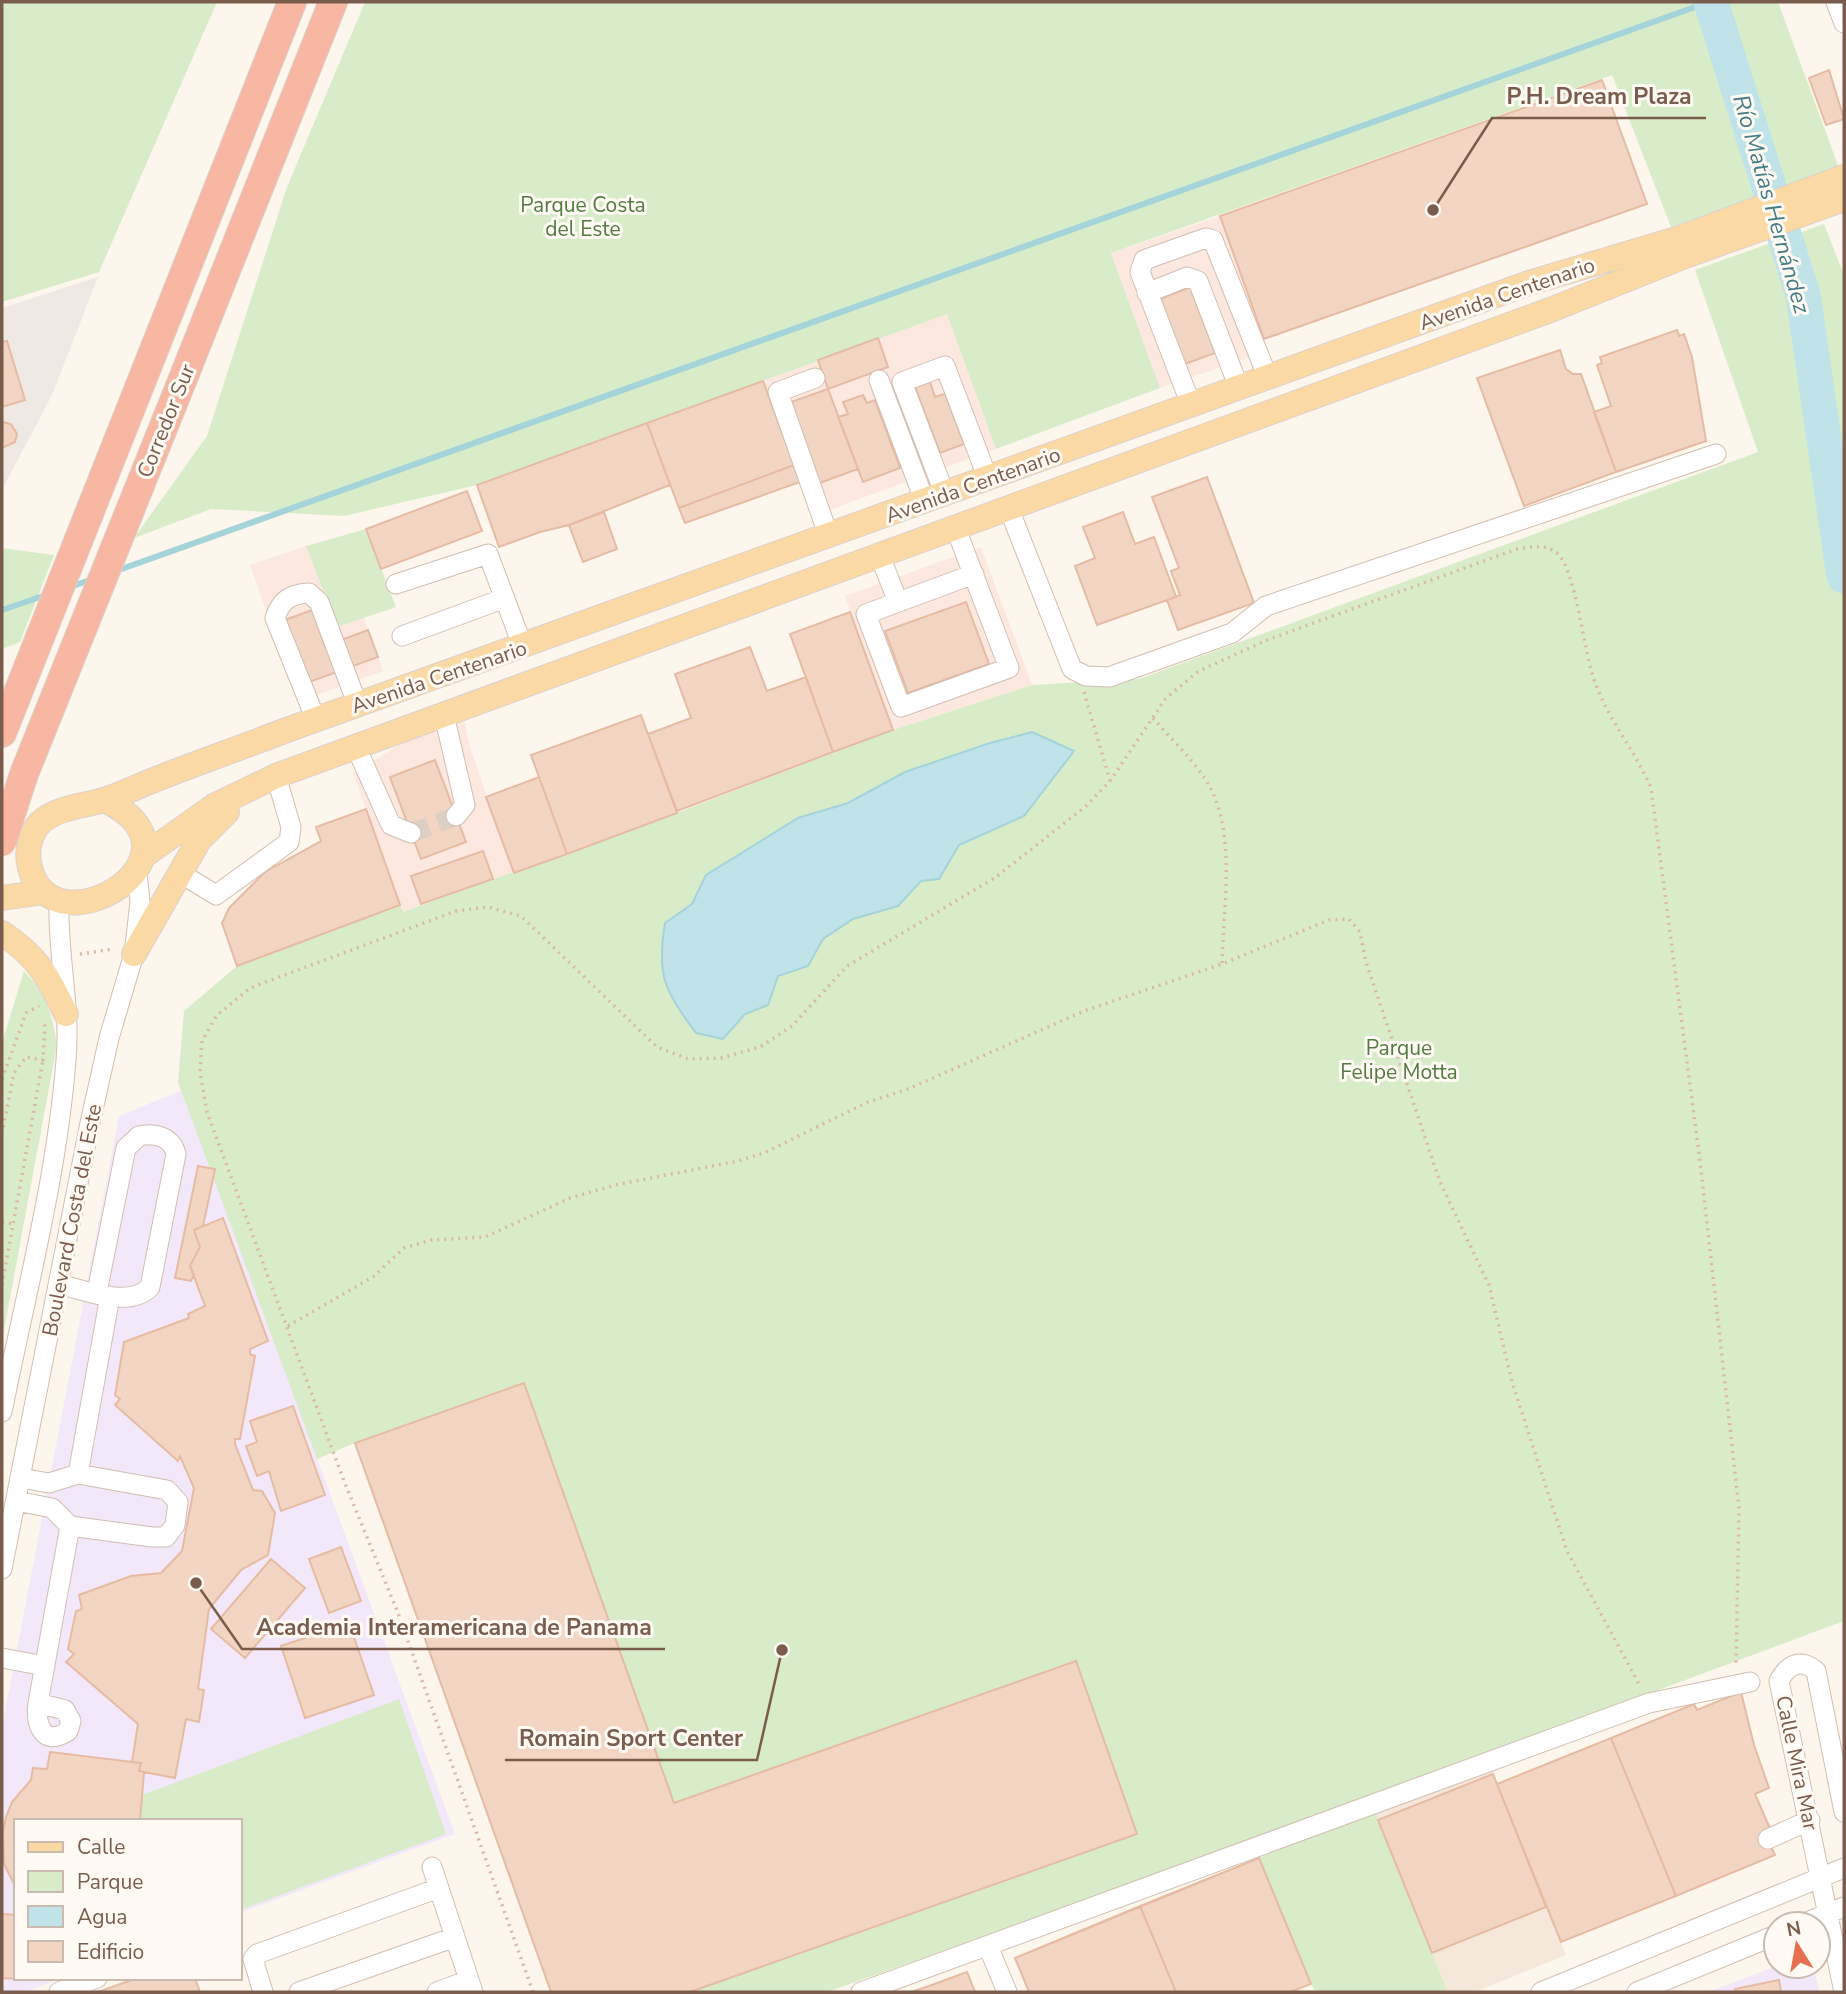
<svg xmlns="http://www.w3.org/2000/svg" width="1846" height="1994" viewBox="0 0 1846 1994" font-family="'Nunito Sans',sans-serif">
<rect width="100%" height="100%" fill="#fdf6ec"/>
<!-- residential -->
<path fill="#f5e8da" d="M1491,1768L1566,1955L1475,1992H1448L1374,1810Z"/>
<!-- commercial -->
<path fill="#fde8e0" d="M1220,216L1268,351L1160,388L1111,253Z
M948,313L996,449L813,516L763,381Z
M306,546L337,626L364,618L383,671L298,702L250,565Z
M981,547L1032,685L893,730L845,596Z
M464,719L471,750L514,873L403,912L353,773L404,742Z"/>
<!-- industrial -->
<path fill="#efe9e4" d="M98,277L52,395L2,490V308Z"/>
<!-- education -->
<path fill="#f3e8fa" d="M182,1090L455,1834L240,1913V1821H16V1978H63L25,1992H2V1727L119,1116Z
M1777,1966H1814L1819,1992H1708Z"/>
<!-- green -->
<path fill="#d8ecc9" d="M2,2H217L99,272L2,302Z
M365,2H1778L1839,168L1671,227L1612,75L1111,253L1160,388L996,449L947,314L477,485L344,516L211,509L134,538L207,436L287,187Z
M1824,224L1844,275V1621L1210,1857L827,1992H551L355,1443L317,1459L178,1082L184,1011L237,966L400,905L403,912L677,813L893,730L1032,685L1139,679L1758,452L1695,270Z
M366,529L396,607L337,627L306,546Z
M2,548L54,555L20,642L2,649Z
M24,971C47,995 52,1013 57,1045L2,1341V1043Z
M399,1699L446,1834L240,1910V1821H140L142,1795Z
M1374,1810L1448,1992H1315L1259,1858Z"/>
<!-- water -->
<path fill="#bfe3e8" stroke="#a5d3da" stroke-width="2" d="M1032,732L1074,751L1024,816L959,845L939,879L921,881L898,906L853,919L823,939L808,966L778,976L768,1005L745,1014L723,1039L696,1033C665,991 656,976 665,923L692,904L706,875L798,818L848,803L905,772L990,743Z"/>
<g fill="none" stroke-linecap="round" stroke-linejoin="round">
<!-- stream -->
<path stroke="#a5d3da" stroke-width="6" d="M116,571L1709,2
M70,587L93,579
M2,610L46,595"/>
<!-- river -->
<path stroke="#bfe3e8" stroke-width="35" d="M1711,2L1803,295L1844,576"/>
</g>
<!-- building -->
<path fill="#f3d5c3" stroke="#e6bba3" stroke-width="2" d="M1829,70L1844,119L1826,125L1809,78Z
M1602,80L1647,204L1264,339L1220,216Z
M1190,287L1215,353L1185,364L1160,299Z
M1677,330L1679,336L1684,334L1692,357L1706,441L1616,472L1594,412L1611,406L1597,365L1602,363L1600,357Z
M878,338L888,367L828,389L818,360Z
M7,341L25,400L2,407V342Z
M1560,350L1566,369L1573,374H1581L1616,472L1524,506L1477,378Z
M763,381L794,465L679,508L647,423Z
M930,382L935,397L945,394L964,444L940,453L915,387Z
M828,389L858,469L817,484L788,403Z
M863,395L867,403L875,400L900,468L863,482L838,417L848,414L843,402Z
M3,422L11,424L17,434L15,442L4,447H2Z
M647,423L670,485L569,525L540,532L499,547L477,485Z
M794,465L800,482L685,523L679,508Z
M1207,477L1254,603L1178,630L1167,600L1180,595L1171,571L1179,568L1152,497Z
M467,491L482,531L381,569L366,529Z
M604,512L617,549L583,562L569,525Z
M1123,512L1135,544L1154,537L1176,597L1097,625L1075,566L1095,558L1083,527Z
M966,602L989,664L908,693L885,631Z
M312,610L325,646L368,630L378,657L293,688L285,620Z
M850,612L893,730L833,752L790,634Z
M750,647L767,691L806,677L833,752L677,811L648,734L691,718L675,674Z
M641,715L677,813L567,854L531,755Z
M435,760L466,842L421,859L390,777Z
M539,777L567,854L514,873L486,797Z
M366,809L400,905L237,966L222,923L229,908L265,872L321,841L316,827Z
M483,851L493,879L421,904L411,876Z
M198,1166L215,1169L203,1226L194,1230L200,1247L190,1266L194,1275L191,1281L175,1278Z
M223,1218L268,1341L250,1349V1354L255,1356L240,1439H235V1444L253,1490L262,1491L275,1513L268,1555L241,1570L209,1609L198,1689L204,1690L199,1722L186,1719L175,1778L139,1771L141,1763L132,1762L138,1724L66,1662L74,1654L68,1649L76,1611L82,1609L79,1595L131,1576L161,1573L182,1551L194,1488L180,1456L178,1461L115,1405L120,1399L115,1395L124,1342L189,1318L188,1314L205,1306L190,1266L200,1247L194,1230Z
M524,1383L674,1803L1076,1661L1137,1834L690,1992H551L355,1443Z
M293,1406L325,1495L281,1511L269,1471L257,1476L246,1446L257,1442L250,1421Z
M341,1547L361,1601L329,1613L309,1559Z
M271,1559L305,1588L245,1658L211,1629Z
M349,1623L374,1695L305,1718L281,1646Z
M1741,1692L1754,1745L1769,1788L1755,1794L1771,1831L1765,1833L1775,1855L1676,1896L1611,1738L1694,1704L1697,1710Z
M1611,1738L1676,1896L1561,1942L1497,1784Z
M50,1752L141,1763L139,1771L144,1772L140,1821H16V1888L4,1864L3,1832L6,1817L12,1802L31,1780L33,1768L47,1769Z
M1493,1774L1546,1907L1432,1953L1378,1820Z
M1259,1858L1311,1984L1290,1992H1176L1140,1906Z
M1259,1858L1311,1984L1290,1992H1029L1015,1958Z
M1140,1906L1176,1992H1029L1015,1958Z
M2,1914L16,1915V1978L22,1979L2,1978Z
M967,1972L975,1992H911L929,1986Z
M137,1978H195L200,1992H98Z
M1779,1980L1781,1992H1736L1735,1989Z"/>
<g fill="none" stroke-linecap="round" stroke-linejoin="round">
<!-- minor-tunnel -->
<path stroke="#dcd0c4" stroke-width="19" stroke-dasharray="19 10" stroke-linecap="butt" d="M411,833L456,816"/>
<!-- minor casing -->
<g stroke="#d1beb0" stroke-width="21">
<path id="minor" d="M1836,2L1844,23
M1147,293L1187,277L1198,281L1239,388
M815,378L778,392L829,537
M879,380L925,502
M1191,405L1140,272L1144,260L1206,238L1213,240L1268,378
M945,495L902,382L945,366L988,479
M1009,509L1072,669L1086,676L1109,677L1232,633L1266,606L1716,454
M956,529L1009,668L901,707L866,614L974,574
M880,556L898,602
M396,584L488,554L523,647
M402,636L505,598
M444,715L465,805L456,816
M316,720L275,618C281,600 290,594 309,593L319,602L358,706
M356,747L391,825L411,833
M180,873L216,895L289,842L291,827L276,776
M59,1284C83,1290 130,1309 150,1287L176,1154C172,1137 155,1132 139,1136L126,1148L97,1292
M2,1412C25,1296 57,1178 66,1060C71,1006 57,953 59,900
M78,1474L110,1296
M16,1501L52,1508L70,1526L152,1537H166L175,1525L178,1502L167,1490L78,1474L49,1483L21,1478
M2,1569L90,1123L109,1038L134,954L140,902L137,872
M2,1658L45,1666
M38,1703L65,1710L71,1721L68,1731C43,1748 35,1724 38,1703L70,1526
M1768,1839L1810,1820
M432,1867L473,1992
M1802,1924L1844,1907
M988,1946L1007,1992
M59,1992L97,1978
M263,1992L253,1959L257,1954L439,1888
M299,1992L455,1937
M437,1992L469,1980
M861,1992L1649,1703L1750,1682
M1541,1992L1844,1868
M1637,1992L1776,1935
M1844,1992L1779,1681C1788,1664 1801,1658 1816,1671L1844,1812"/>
</g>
<!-- major casing -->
<g stroke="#dad1cd" stroke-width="26">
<path id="major" d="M104,800C219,854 53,956 30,868C26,853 29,834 40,823C57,807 84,806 104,800C121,795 138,786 154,780C197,763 240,748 284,731L1529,283L1677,239L1844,177
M142,857L214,806L276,776L1553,309L1685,256L1844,199
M2,898L44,892
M2,933C37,956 48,976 66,1014
M134,954L199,840L227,812"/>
</g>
<!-- highway casing -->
<g stroke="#dad1cd" stroke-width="30">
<path id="highway" d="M180,386L333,2
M2,733L292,2"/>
</g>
<!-- path -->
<path stroke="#d9b8a5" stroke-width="3.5" stroke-dasharray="2 5" stroke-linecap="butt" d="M1084,692L1110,781
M1153,718C1171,739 1194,760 1208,784C1237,832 1223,909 1222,964
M80,954L113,949
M2,1079L26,1013L39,1006
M2,1134L14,1073L26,1057L43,1060L45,1022
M2,1222L14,1224
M2,1285L43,1060
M288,1326L373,1277L404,1248L431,1240L485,1237L570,1198L615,1185L738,1161L764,1153L868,1102L908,1089L1084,1011L1222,964L1329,920L1349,919L1360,932L1366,962L1440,1182L1489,1285L1512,1382L1567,1551L1640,1686
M533,1992L398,1613L344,1481L207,1112L200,1072L202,1041L217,1015L250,988L456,911L488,907L521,916L657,1047L688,1059L721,1058L760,1047L792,1026L847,966L996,877L1086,806L1110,781L1166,698L1199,671L1267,640L1517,549C1531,547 1546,543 1558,554C1575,570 1584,648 1592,673C1604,715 1634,748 1651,788L1700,1161L1739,1508L1736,1667"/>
<!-- minor -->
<use href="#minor" stroke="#fff" stroke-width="19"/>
<!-- major -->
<use href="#major" stroke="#fbd9a5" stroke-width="24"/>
<!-- highway -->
<use href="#highway" stroke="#f7b7a3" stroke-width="28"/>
<!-- highway-bridge casing -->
<g stroke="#dad1cd" stroke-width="30" stroke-linecap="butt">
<path id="highway-bridge" d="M2,842L24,774L180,386"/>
</g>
<!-- highway-bridge -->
<use href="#highway-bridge" stroke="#f7b7a3" stroke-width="28"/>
</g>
<g text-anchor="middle" stroke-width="6" stroke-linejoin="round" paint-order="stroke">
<!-- park labels -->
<g font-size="21" fill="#537a41" stroke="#fffaf3">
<text x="583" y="212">Parque Costa<tspan x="583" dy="24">del Este</tspan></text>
<text x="1399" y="1055">Parque<tspan x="1399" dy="24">Felipe Motta</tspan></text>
</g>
<!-- street labels -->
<g font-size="21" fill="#7a5c4d" stroke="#fffaf3">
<text transform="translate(1507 294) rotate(-19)" y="7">Avenida Centenario</text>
<text transform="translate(166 421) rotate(-68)" y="7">Corredor Sur</text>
<text transform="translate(973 485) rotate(-20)" y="7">Avenida Centenario</text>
<text transform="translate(439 677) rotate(-19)" y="7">Avenida Centenario</text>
<text transform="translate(72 1220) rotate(-79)" y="7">Boulevard Costa del Este</text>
<text transform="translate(1797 1763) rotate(78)" y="7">Calle Mira Mar</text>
</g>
<!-- water labels -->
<g font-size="23" font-style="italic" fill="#437c86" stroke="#fffaf3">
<text transform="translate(1772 204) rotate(74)" y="8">Río Matías Hernández</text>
</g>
</g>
<!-- callouts -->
<path fill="none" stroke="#7a5c4d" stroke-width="2.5" d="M1433 210L1492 118H1706M196 1583L242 1649H665M782 1650L757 1760H505"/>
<g fill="#7a5c4d" stroke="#fffaf3" stroke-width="2.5">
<circle cx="1433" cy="210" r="7"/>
<circle cx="196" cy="1583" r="7"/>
<circle cx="782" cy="1650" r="7"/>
</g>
<g font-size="23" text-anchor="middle" font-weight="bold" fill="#7a5c4d" stroke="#fffaf3" stroke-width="6" stroke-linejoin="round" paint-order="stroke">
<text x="1599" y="104">P.H. Dream Plaza</text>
<text x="454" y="1635">Academia Interamericana de Panama</text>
<text x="631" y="1746">Romain Sport Center</text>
</g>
<!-- border -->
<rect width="1846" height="1994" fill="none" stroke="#7a5c4d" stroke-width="7"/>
<!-- legend -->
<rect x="14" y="1819" width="228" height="161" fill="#fffaf3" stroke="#cabbb1" stroke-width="2"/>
<rect x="28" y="1842" width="35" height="10" fill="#fbd9a5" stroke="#cabbb1" stroke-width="2"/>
<text x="77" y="1854" font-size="21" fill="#7a5c4d">Calle</text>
<rect x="28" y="1871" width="35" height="21" fill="#d8ecc9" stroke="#cabbb1" stroke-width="2"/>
<text x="77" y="1889" font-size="21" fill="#7a5c4d">Parque</text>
<rect x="28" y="1906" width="35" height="21" fill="#bfe3e8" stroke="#cabbb1" stroke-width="2"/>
<text x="77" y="1924" font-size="21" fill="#7a5c4d">Agua</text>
<rect x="28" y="1941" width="35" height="21" fill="#f3d5c3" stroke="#cabbb1" stroke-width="2"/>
<text x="77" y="1959" font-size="21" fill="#7a5c4d">Edificio</text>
<!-- north arrow -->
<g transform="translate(1797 1945) rotate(349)"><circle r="33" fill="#fffaf3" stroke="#cabbb1" stroke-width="2"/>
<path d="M0-5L12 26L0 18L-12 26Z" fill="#e76f51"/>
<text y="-10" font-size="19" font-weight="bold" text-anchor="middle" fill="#7a5c4d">N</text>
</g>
</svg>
